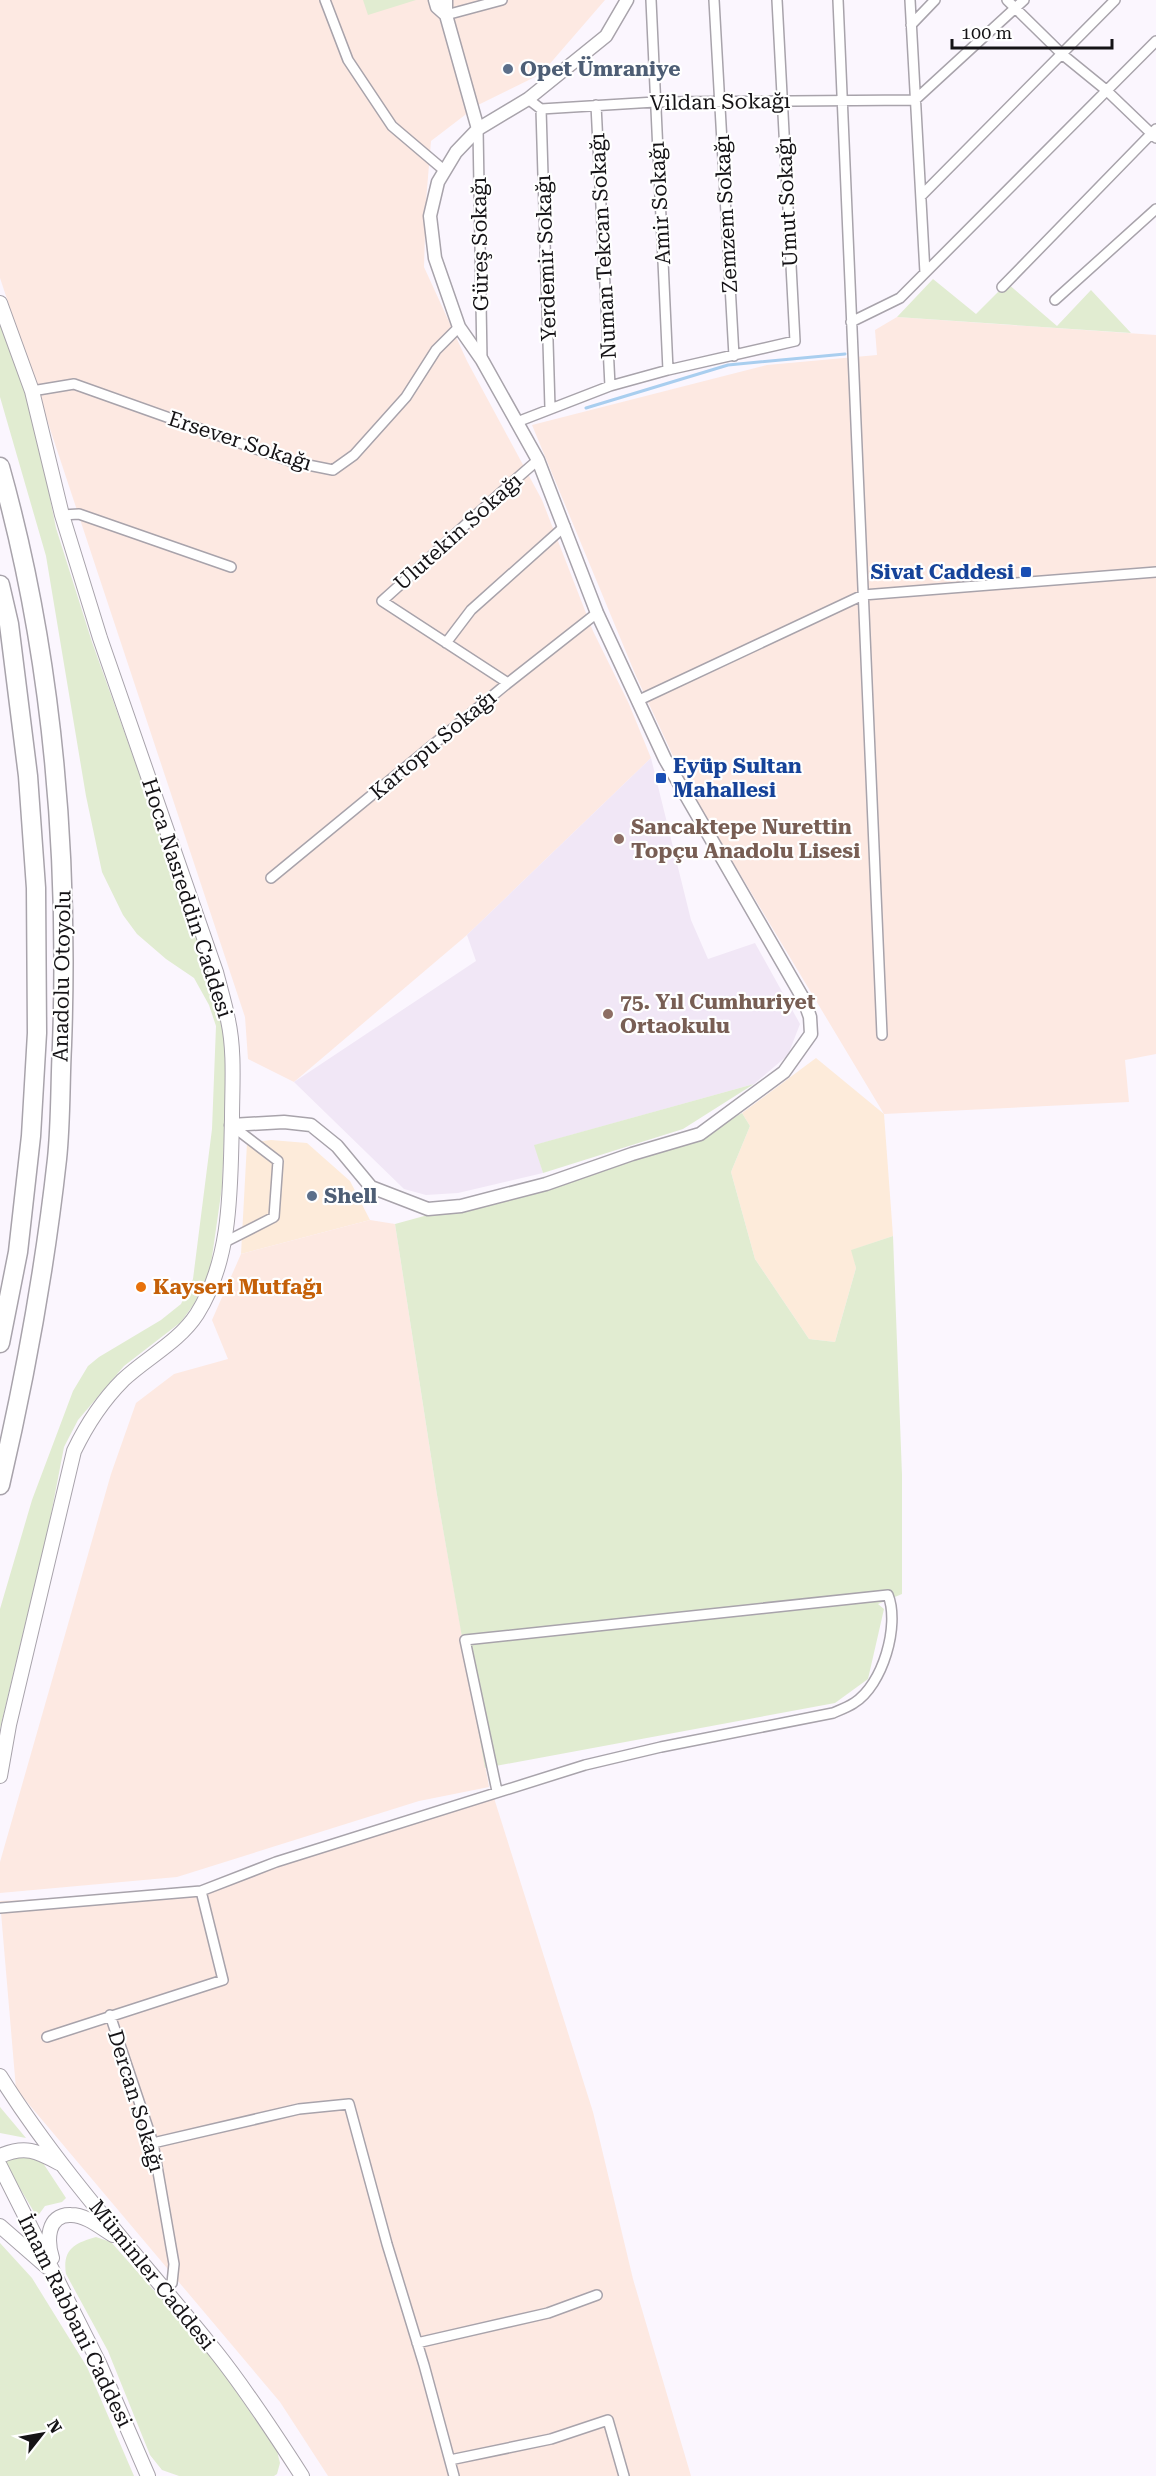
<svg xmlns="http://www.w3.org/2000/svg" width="1156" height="2476" viewBox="0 0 1156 2476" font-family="'Roboto Serif',serif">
<rect width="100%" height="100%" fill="#fbf6fe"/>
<!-- commercial -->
<path fill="#fdebda" d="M816,1058L884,1114L893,1236L852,1250L856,1268L835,1342L809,1339L755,1259L731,1172L750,1126L742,1113Z
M271,1140L307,1143L350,1181L370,1220L241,1254L247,1143Z"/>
<!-- industrial -->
<path fill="#fde9e2" d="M0,0H605L541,74L478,105L431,141L426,201L424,267L467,361L542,500L593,631L629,704L651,758L467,935L294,1082L248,1059L245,1017L0,278Z
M897,317L1156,335V1054L1125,1060L1129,1102L884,1114L686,784L636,676L532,425L767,365L877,355L875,330Z
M370,1220L395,1224L437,1495L489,1787L419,1801L177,1877L0,1893V1862L111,1474L136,1403L174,1374L228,1359L212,1320L241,1254Z
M494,1798L593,2112L633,2279L691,2476H328L280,2402L16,2089L0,1901L181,1893Z"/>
<!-- built -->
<path fill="#f1e7f6" d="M651,758L691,920L708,959L755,943L800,1024L788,1055L754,1084L535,1145L543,1173L458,1193L426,1195L404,1189L294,1082L476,961L467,935Z"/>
<!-- green -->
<path fill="#e1ecd1" d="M363,0H416L368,15Z
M933,279L976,314L1007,283L1057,326L1091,290L1131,333L897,317Z
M0,318L29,394L56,528L92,642L209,968L223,1021L227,1066L222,1187L210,1271L194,1304L181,1322L124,1366L78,1420L64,1447L49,1525L0,1729V1609L32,1500L73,1391L88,1366L99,1357L161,1320L181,1304L193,1279L212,1129L216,1026L209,1005L194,978L166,959L137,934L123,915L102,872L86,796L46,556L0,397Z
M754,1084L683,1129L543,1173L534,1145Z
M742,1113L750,1126L731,1172L755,1259L809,1339L835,1342L856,1268L851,1250L893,1236L902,1475V1594L878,1604L884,1609L868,1679L835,1703L485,1768L437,1495L395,1224L687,1144Z
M0,2107L26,2138L0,2133Z
M30,2155L43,2163L66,2198L62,2202L45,2206L37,2217L3,2160Z
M96,2237L111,2242L211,2355L277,2451L280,2463L277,2474L274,2476H179L162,2470L150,2455L108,2351L66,2274C62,2249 75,2243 96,2237Z
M0,2243L32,2278L87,2367L134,2476H0Z"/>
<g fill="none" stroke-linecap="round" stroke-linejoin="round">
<!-- stream -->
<path stroke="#a9ceef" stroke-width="3" d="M586,408L728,365L845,354"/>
<!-- minor casing -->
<g stroke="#a8a3ab" stroke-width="12">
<path id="minor" d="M325,0L348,60L392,126L445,171
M651,0L668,370
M714,0L734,356
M838,0L882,1035
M910,0L925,273
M1007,0L1063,55L1106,90L1156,138
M446,15L502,0
M911,25L935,0
M528,99L541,109L655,102L915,100L1024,0
M596,105L610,386
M541,109L550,408
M478,129L482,360
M921,196L1115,0
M1002,287L1156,129
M1055,300L1156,209
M851,322L900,298L1156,41
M32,391L74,384L293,462L333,470L354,455L406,397L436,350L459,327
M517,422L610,386L668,370L795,341L777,0
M62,515L79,514L231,567
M446,643L471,610L565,526
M508,683L382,601C435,554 485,505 538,460
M637,701L863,595L1156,572
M271,878L508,683L597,613
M223,1243L274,1217L278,1161L231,1125
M0,1908L201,1891L276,1862L585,1765L661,1747L833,1713C840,1710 848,1707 854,1703C883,1685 900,1625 888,1595L465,1640L497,1791
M110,2015L153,2143L174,2264L172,2283L164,2291
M47,2037L223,1980L201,1891
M153,2143L299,2109L349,2104L387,2244L424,2365L454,2476
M417,2343L548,2313L597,2295
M450,2460L551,2439L608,2420L624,2476"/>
</g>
<!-- tertiary casing -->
<g stroke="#a8a3ab" stroke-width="15">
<path id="tertiary" d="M435,0L437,7L446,15
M446,0V15L478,129
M231,1125L284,1122L311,1125L337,1146L371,1187L428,1209L461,1206L546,1184L632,1154L700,1134L784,1072L811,1034L810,1017L804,1000L665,759L597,613L538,460L482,360L459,327L435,258L430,216L438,182L456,152L478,129L528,99L606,36L627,0"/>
</g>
<!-- secondary casing -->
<g stroke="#a8a3ab" stroke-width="16">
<path id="secondary" d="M0,303L32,391L62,515L100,638L216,972C220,988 225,1004 228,1020C235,1052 232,1087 232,1119C230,1184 233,1257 197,1314C179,1342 146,1358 123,1380C102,1401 87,1424 74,1451L9,1725L0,1776
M0,2076C62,2175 143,2261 216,2352C247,2391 275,2434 302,2476
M0,2156C25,2145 37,2151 59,2163
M0,2166L99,2363L148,2476
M0,2226L47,2267
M52,2258C47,2242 46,2214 71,2215C86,2215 100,2227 113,2235"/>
</g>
<!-- motorway casing -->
<g stroke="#a8a3ab" stroke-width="21">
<path id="motorway" d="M0,467C53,656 69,849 62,1045C60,1083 61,1121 57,1159C45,1268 25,1378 0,1485
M0,585L9,624L28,776L36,888L37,1033L31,1136L18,1252L0,1343"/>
</g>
<!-- minor -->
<use href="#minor" stroke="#fff" stroke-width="9"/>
<!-- tertiary -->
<use href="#tertiary" stroke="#fff" stroke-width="12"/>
<!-- secondary -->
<use href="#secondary" stroke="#fff" stroke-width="14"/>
<!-- motorway -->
<use href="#motorway" stroke="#fff" stroke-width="18"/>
</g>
<!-- markers -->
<g fill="#5c6f8a" stroke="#fff" stroke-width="2">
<circle cx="508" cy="69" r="6"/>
<circle cx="312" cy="1196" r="6"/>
</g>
<g fill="#1a4fb4" stroke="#fff" stroke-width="2">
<rect x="1020" y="566" width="12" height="12" rx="3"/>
<rect x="655" y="772" width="12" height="12" rx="3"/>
</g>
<g fill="#8d6e63" stroke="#fff" stroke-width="2">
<circle cx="619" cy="839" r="6"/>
<circle cx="608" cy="1014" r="6"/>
</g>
<circle fill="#e8710a" stroke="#fff" stroke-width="2" cx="141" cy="1287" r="6"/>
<g text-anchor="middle" stroke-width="4.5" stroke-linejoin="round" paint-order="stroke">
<!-- service labels -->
<g font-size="21" font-weight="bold" fill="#4e5e75" stroke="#fff" text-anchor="start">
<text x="520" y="76">Opet Ümraniye</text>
<text x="324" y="1203">Shell</text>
</g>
<!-- street labels -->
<g font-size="21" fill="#151316" stroke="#fff">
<text transform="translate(720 102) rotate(-1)" y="7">Vildan Sokağı</text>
<text transform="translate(787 202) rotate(-93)" y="7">Umut Sokağı</text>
<text transform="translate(660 203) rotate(-93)" y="7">Amir Sokağı</text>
<text transform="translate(726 214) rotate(-93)" y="7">Zemzem Sokağı</text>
<text transform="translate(480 244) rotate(-91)" y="7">Güreş Sokağı</text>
<text transform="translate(603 246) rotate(-93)" y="7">Numan Tekcan Sokağı</text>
<text transform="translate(546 258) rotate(-92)" y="7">Yerdemir Sokağı</text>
<text transform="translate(240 441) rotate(18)" y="7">Ersever Sokağı</text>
<text transform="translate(458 532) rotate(-42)" y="7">Ulutekin Sokağı</text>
<text transform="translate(433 745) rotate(-40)" y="7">Kartopu Sokağı</text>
<text transform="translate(187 898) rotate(72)" y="7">Hoca Nasreddin Caddesi</text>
<text transform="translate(62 976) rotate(-89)" y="7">Anadolu Otoyolu</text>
<text transform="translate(136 2101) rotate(73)" y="7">Dercan Sokağı</text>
<text transform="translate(152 2275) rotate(51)" y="7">Müminler Caddesi</text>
<text transform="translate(75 2321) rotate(64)" y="7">İmam Rabbani Caddesi</text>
</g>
<!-- transit labels -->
<g font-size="21" font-weight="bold" fill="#164399" stroke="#fff" text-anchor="end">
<text x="1014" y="579">Sivat Caddesi</text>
<text x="673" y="773" text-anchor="start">Eyüp Sultan<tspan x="673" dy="24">Mahallesi</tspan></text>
</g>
<!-- education labels -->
<g font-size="21" font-weight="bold" fill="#785e54" stroke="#fff" text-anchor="start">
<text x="631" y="834">Sancaktepe Nurettin<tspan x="631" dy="24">Topçu Anadolu Lisesi</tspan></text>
<text x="620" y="1009">75. Yıl Cumhuriyet<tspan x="620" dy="24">Ortaokulu</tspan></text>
</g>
<!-- food labels -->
<g font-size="21" font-weight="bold" fill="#c56008" stroke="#fff" text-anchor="start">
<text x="153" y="1294">Kayseri Mutfağı</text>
</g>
</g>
<!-- north arrow -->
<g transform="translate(42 2434) rotate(59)" stroke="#ffffff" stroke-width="4.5" paint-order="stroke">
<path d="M0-4.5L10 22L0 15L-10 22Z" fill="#151316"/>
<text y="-9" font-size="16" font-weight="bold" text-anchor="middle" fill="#151316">N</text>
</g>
<!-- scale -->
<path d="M952 39v9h160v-9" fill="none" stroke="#151316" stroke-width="3"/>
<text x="961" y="39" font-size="18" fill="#151316" stroke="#ffffff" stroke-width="4.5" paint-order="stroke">100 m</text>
</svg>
